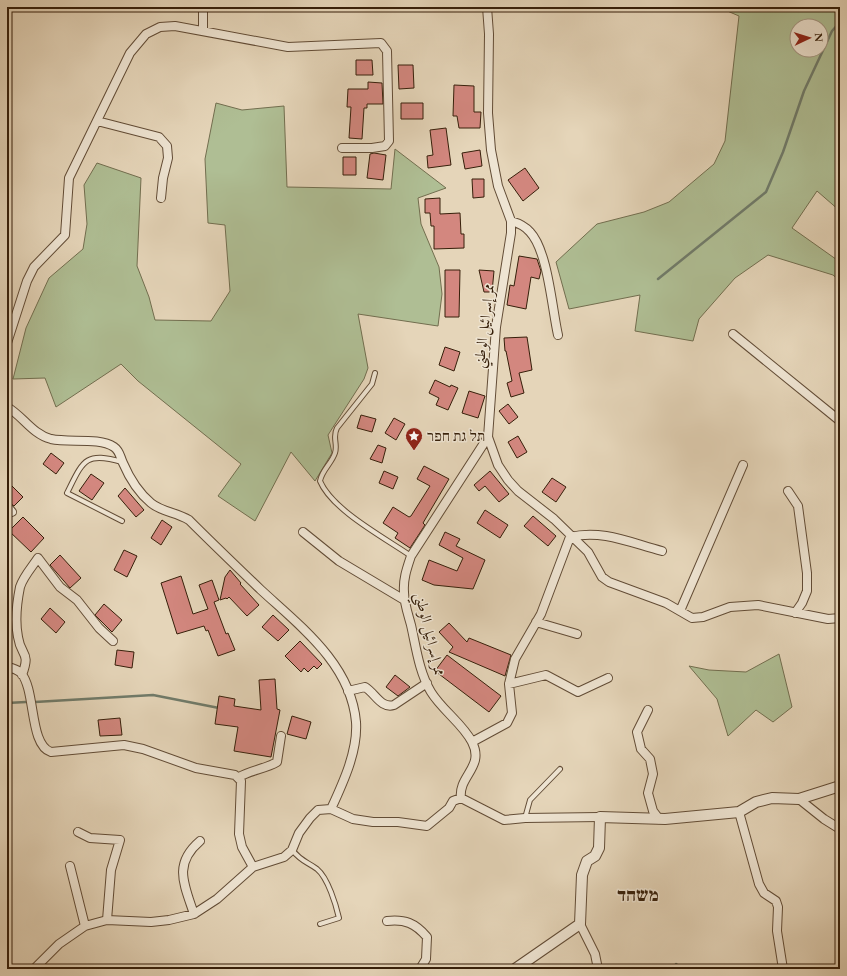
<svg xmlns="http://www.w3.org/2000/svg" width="847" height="976" viewBox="0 0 847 976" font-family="'EB Garamond',Amiri,'Frank Ruhl Libre',serif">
<rect width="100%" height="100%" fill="#e5d5b9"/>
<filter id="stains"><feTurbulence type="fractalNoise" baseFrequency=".005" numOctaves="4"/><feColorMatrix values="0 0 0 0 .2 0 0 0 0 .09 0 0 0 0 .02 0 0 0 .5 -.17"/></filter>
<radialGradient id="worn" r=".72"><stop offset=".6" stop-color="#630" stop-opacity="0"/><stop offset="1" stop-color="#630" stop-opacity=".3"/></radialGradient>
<!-- green -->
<path fill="#afbe94" stroke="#726e4f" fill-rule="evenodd" d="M718,7H840V211L817,191L792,228L840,262V281L833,275L768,255L735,278L699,319L693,341L635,331L640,295L569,309L556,262L597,224L644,212L669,202L714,164L725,141L739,16ZM797,26H821V50H797Z
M216,103L242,110L284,106L287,187L391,189L395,149L446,188L418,198L421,224L439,267L442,294L438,326L358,314L368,368L364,379L328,435L332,453L315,481L291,452L255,521L218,496L241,464L138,381L121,364L56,407L45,378L13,379L26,328L49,278L83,249L87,224L84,185L97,163L141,178L137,266L149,297L155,320L211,321L230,291L225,225L208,223L205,159Z
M779,654L792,707L773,722L756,710L728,736L717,699L689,666L709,670L746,672Z"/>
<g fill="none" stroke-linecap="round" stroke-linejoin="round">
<!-- stream -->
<path stroke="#707b6a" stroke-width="2.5" d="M658,279L766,192L783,152L804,91L832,31L840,22
M35,702L153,695L219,708
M7,703L26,702
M676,964L682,969"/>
</g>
<!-- building -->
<path fill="#d3877f" stroke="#361f0a" d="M356,60H372L373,75H356Z
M398,65H413L414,88L399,89Z
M368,82L382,83L383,104H367V108H364L362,139L349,138L351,107H347L348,89H368Z
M454,85L474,86V112H481L480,128H459L457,116H453Z
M401,103H423V119H401Z
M446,128L451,165L428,168L427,156L433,155L430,130Z
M480,150L482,166L465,169L462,153Z
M374,153L386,155L383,180L367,178L370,154Z
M343,157H356V175H343Z
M525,168L539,188L523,201L508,180Z
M472,179H484V197L473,198Z
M440,198V214L460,213L461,234H464V248L434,249V226H431L430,213H425V199Z
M519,256L537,259L541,271L539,279L531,277L526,309L507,305L510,285L514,286Z
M445,270H460L459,317H445Z
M479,270L494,271L492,292H484Z
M527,337L532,370L519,373L524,393L511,397L507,383L512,381L506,351H505L504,338Z
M445,347L460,352L454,371L439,365Z
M435,380L450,387L451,385L458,388L448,410L436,405L439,398L429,393Z
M469,391L485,396L478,418L462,413Z
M508,404L518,417L509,424L499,411Z
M361,415L376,419L372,432L357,428Z
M394,418L405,424L396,440L385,433Z
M518,436L527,452L517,458L508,442Z
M378,445L386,448L382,463L370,459Z
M51,453L64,463L56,474L43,464Z
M424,466L449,479L423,523L425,525L410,548L395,538L398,533L383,523L393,507L409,517L411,516L430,486L417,479Z
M384,471L398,477L393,489L379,483Z
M490,471L509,494L499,502L485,486L479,491L474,485Z
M91,474L104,483L92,500L79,491Z
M552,478L566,487L556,502L542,492Z
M7,481L23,497L14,506L7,501Z
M125,488L144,510L136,517L118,496Z
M485,510L508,525L500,538L477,523Z
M533,516L556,536L548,546L524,526Z
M23,517L44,538L31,552L9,531Z
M162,520L172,527L161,545L151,538Z
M445,532L460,539L456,546L485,560L473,589L434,585L422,580L429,560L457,571L463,558L439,545Z
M124,550L137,556L127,577L114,570Z
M60,555L81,578L70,588L50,565Z
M230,570L241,583L240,584L259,605L247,616L229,597L227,599L226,598L220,600L225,577Z
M181,576L193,614L208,609L199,585L212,580L219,600L214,602L226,634L228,633L235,650L218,656L208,630L206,631L204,626L177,634L161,583Z
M104,604L122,620L112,632L95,615Z
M50,608L65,622L56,633L41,619Z
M273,615L289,630L278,641L262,627Z
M449,623L467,642L469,638L511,655L505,676L449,652L453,647L439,632Z
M300,641L322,664L317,669L314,666L308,672L304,668L301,672L285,656Z
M117,650L134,652L132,668L115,665Z
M447,655L501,696L489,712L435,671Z
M395,675L410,687L398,696L386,687Z
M275,679L277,709L280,710L271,757L234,751L238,727L215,724L219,696L235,699L234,706L261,710L259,680Z
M292,716L311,722L306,739L287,734Z
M120,718L122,735L100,736L98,720Z"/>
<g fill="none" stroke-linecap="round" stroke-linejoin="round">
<!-- service casing -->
<g stroke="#624c36" stroke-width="6">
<path id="service" d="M375,373L372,384L337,428C332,437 338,444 335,453C332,463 322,470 320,481C332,510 385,538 411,556
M122,521L67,493C83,461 85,451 122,462
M525,818L530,800L560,769
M292,850C302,862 306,861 317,869C328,878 336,905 339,918L320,924"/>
</g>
<!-- minor casing -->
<g stroke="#624c36" stroke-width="10">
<path id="minor" d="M203,31V7
M97,121L159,137L167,146L168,158L163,178L161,198
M511,221C518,223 525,226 530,232C548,251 552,309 558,335
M733,334L840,421
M7,343L27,281L34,267L65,235L69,178L130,53L146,34L160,27L175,26L288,47L381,43L387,51L389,141L385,146L372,148H342
M7,407C23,416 32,434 51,439C69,443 99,437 114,447C120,451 120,457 123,463C129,477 139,493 151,503C162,512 176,512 189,520C213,544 237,567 261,590C300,626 351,664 356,722C358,751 343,783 331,809
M488,437L498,465L508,480L518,491L554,519L588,552L602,577L609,582L666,603L692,618L703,617L730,607L758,605L828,619L840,618
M788,491L798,506L807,573V591L802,603L795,613
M7,506L12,512
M303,532L339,561L406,601
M570,537C602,529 631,543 662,551
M680,611L743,465
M536,622L577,634
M7,667C12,668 17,669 21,673C36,690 29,745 51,752L124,745L143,749L196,768L235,775L241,781L239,834L242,847L253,867
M22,675C31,651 21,657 18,637C15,622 17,602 20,587C23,577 32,567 38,558L60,587L77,600L99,628L113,641
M509,684L546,675L578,692L608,678
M348,691L365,687C375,693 381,709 394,705L427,683
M648,710L637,732L641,749L650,759L653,774L648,793L653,811L659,819
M472,742L507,723L512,713L509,684L515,659L541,614L570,537
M239,777C251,770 265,769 277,762L281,736
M461,798C458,776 485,767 472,742C463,724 442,710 431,692C419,672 416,647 411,625C408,614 404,603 404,592C403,579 407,568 411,556L488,437L496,327L511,233V221L498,186L491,150L488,113L489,34L487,7
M461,798L504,820L525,818L600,817
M799,799L824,819L840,829
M739,812L759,884L764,893L776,901L778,907L777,931L783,969
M78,832L90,838L120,840L111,870L107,920
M70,866L85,926
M194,914C184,884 173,864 200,841
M387,921C405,919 415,923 427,937L426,959L420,969
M580,924L595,954L598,969
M34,969L59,944L85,926L107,920L151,922L169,920L194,914L217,899L253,867L284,857L292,850L299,833L310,818L318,810L331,809L353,819L373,822H398L427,826L449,808L453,801L461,798"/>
</g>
<!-- tertiary casing -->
<g stroke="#624c36" stroke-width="12">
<path id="tertiary" d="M515,969L580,924L582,875L587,861L595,856L599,848L600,817L665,819L739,812L756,802L772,798L799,799L840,786"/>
</g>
<!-- service -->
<use href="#service" stroke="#eee4d2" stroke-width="4"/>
<!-- minor -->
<use href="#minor" stroke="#eee4d2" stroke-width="8"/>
<!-- tertiary -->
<use href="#tertiary" stroke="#eee4d2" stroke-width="10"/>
</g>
<!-- icons -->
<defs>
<g id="sight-pin" transform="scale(0.9)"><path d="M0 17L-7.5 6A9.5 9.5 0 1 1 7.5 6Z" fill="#8f2418" stroke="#eee4d2"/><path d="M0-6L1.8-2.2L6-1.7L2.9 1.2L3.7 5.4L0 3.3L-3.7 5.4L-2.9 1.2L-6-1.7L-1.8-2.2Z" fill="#fff"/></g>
</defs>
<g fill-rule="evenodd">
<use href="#sight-pin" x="414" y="436"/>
</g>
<g text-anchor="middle" stroke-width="3" stroke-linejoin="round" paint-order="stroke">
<!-- street labels -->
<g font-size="15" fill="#361f0a" stroke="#eee4d2">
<text transform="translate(484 326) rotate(-83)" y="5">ممر إسرائيل الوطني</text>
<text transform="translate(430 634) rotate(76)" y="5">ممر إسرائيل الوطني</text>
</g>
<!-- poi labels -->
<g font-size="15" fill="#361f0a" stroke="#eee4d2" text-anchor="start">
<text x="427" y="441">תל גת חפר</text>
</g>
<!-- district labels -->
<g font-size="19" font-weight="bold" fill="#361f0a" stroke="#eee4d2">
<text x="638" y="901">משהד</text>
</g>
</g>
<!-- margin -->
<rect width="847" height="976" fill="none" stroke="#e5d5b9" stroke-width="24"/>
<rect x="8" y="8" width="831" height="960" fill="none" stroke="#361f0a" stroke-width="2"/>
<rect x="12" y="12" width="823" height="952" fill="none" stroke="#361f0a"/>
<!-- north arrow -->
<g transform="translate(809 38) rotate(86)"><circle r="19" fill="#eee4d2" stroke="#a49582"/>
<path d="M0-3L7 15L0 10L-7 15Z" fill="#8f2418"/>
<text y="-6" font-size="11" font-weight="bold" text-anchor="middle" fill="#361f0a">N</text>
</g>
<rect width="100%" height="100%" filter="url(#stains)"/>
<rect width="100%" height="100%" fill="url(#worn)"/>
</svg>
